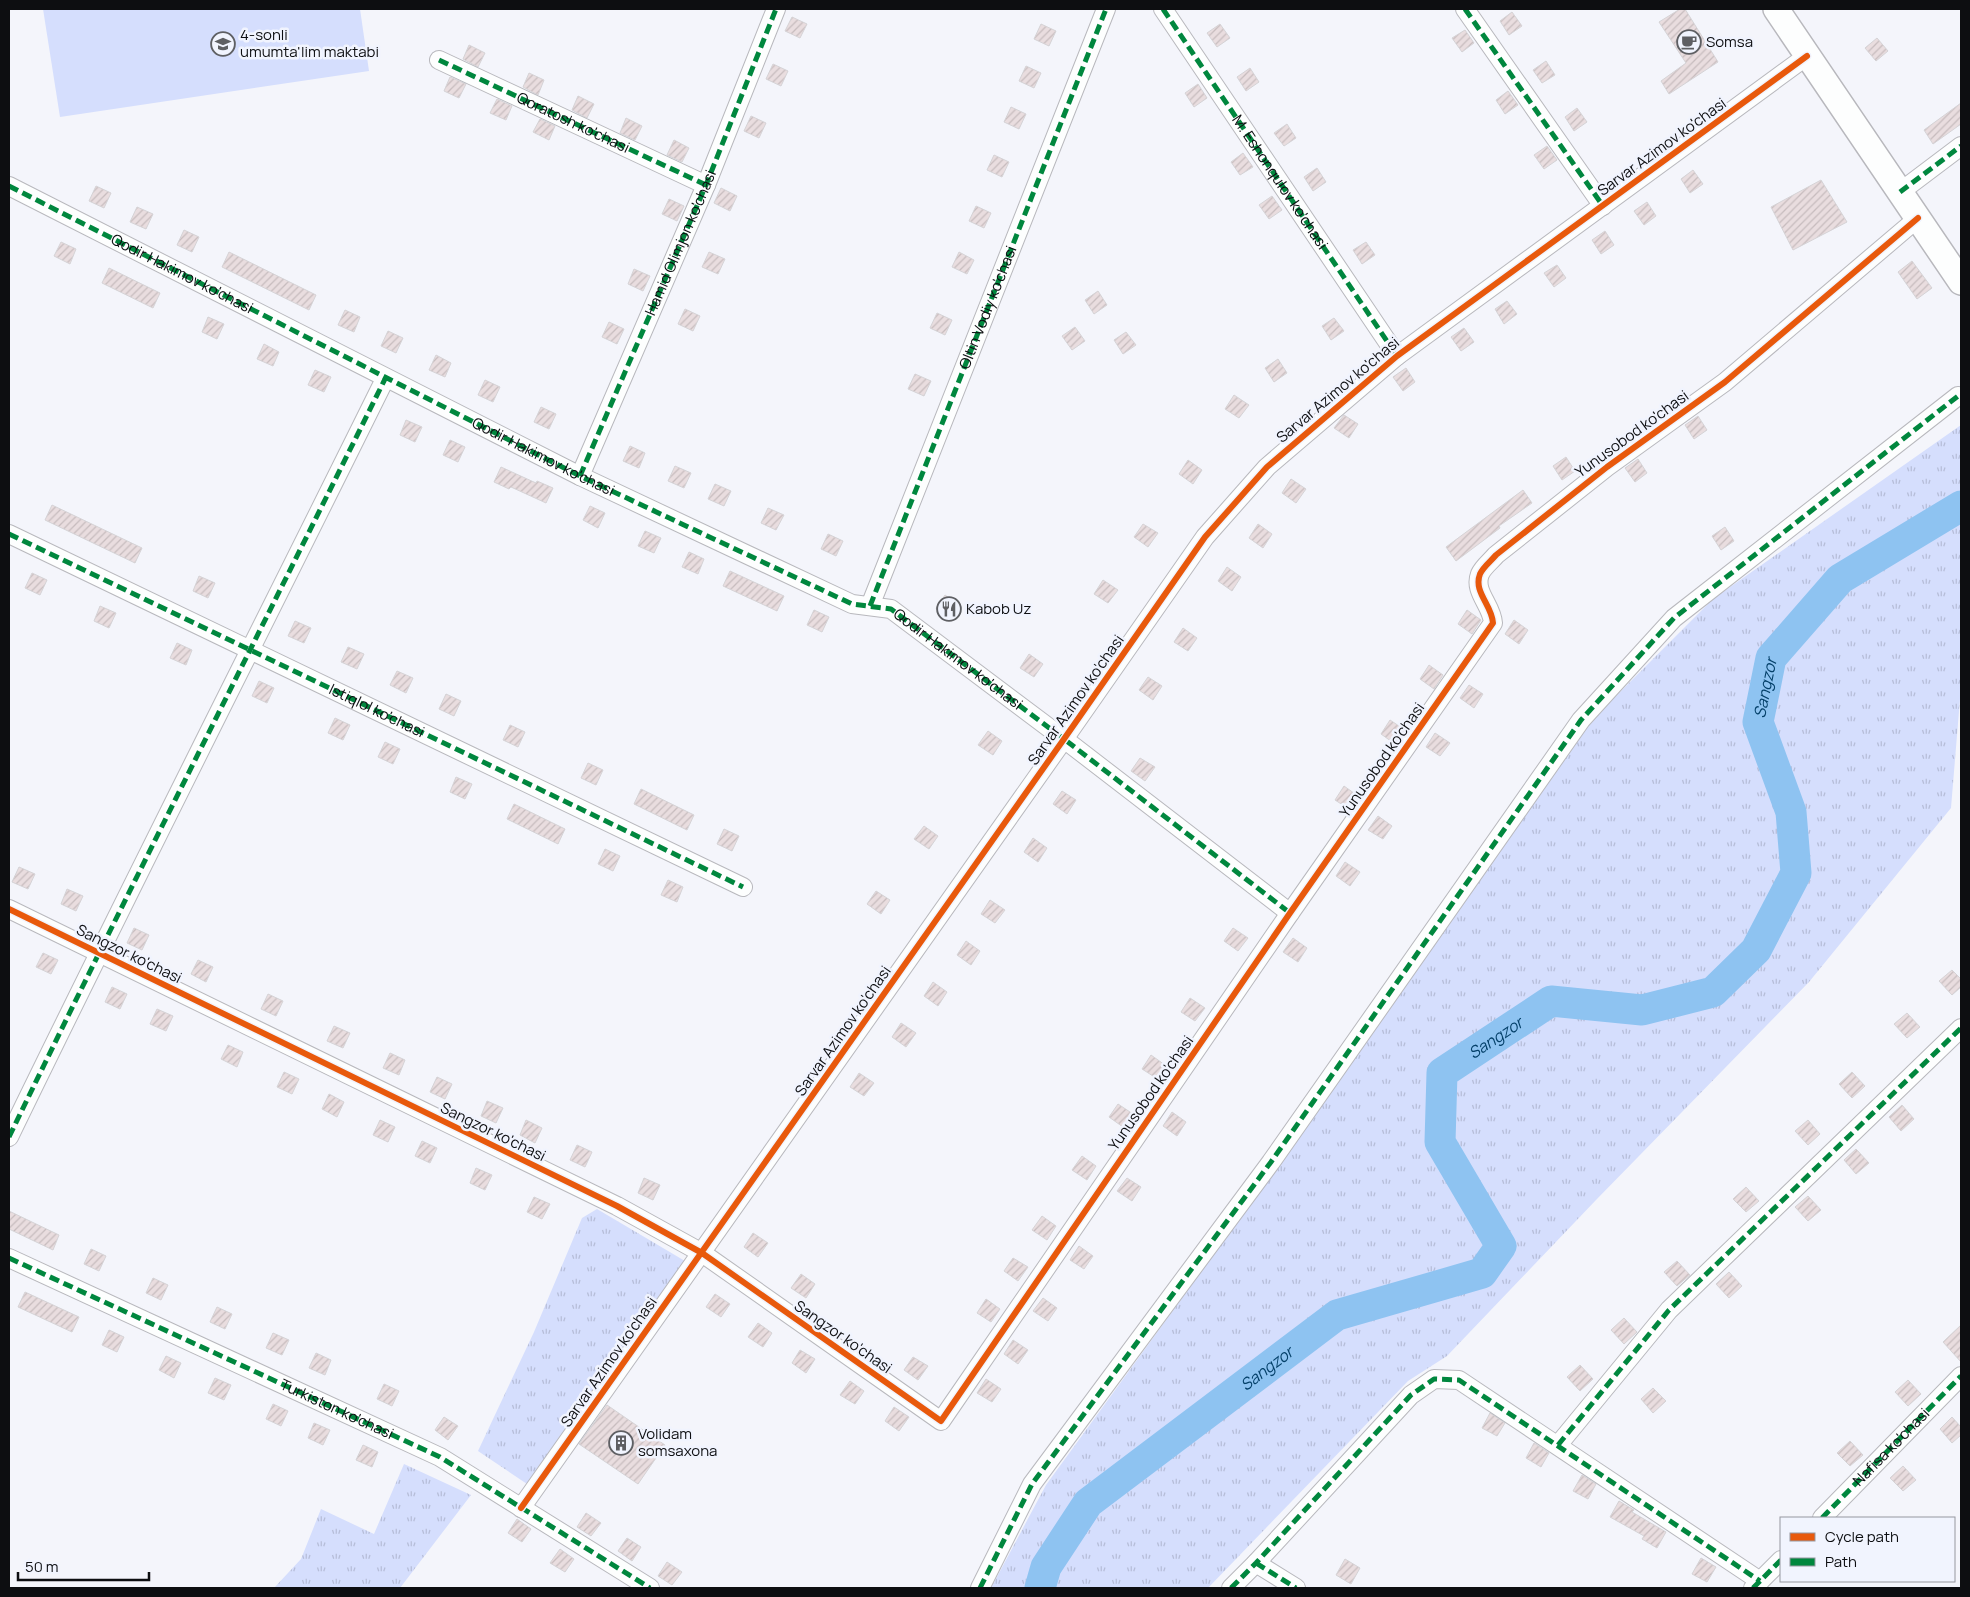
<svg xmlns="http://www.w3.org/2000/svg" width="1970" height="1597" viewBox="0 0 1970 1597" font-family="Manrope,sans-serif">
<defs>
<pattern id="grass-tufts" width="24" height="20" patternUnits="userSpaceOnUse" patternTransform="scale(1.25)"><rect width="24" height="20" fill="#d5defd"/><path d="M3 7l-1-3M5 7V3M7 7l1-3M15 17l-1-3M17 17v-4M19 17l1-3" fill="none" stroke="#b6bdd8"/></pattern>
<pattern id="building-hatch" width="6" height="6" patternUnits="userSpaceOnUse" patternTransform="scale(1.25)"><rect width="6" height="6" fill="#e9dddf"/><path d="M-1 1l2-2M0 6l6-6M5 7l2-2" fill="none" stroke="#c7bcbe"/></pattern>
</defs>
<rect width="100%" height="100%" fill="#f4f5fb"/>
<!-- grass -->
<path fill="url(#grass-tufts)" d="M1961,425V687L1951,808L1809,982L1596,1200L1447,1356L1408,1381L1208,1588H991L1046,1485L1311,1121L1594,718L1713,599Z
M597,1209L685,1261L527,1484L478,1451L534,1332L582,1218Z
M404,1464L471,1495L400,1588H274L301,1559L321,1509L374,1534Z"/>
<!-- pitch -->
<path fill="#d5defd" d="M43,9H360L369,71L60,117Z"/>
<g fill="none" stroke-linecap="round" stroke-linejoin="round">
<!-- river -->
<path stroke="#8ec3f1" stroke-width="31" id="s1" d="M1040,1588L1046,1567L1088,1503L1337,1315L1482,1273L1501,1246L1440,1142L1442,1073L1551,1001L1642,1010L1713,992L1756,950L1796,873L1791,812L1758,722L1771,658L1840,579L1961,506"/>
</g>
<!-- building -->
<path fill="url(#building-hatch)" stroke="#d5d3d6" d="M1680,9H1685L1718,62L1669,94L1661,81L1686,63L1659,22Z
M1512,12L1522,26L1509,35L1500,21Z
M792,17L807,24L800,38L785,31Z
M1041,24L1056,31L1049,46L1034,39Z
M1220,24L1230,38L1217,47L1207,33Z
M1465,30L1474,43L1462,52L1452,38Z
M1877,38L1888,51L1876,61L1865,48Z
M469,45L485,53L478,67L463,59Z
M1546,61L1555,75L1542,83L1533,70Z
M773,64L788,71L781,86L766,79Z
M1026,66L1041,73L1034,88L1019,81Z
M1250,68L1259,82L1246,91L1237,77Z
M529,73L544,80L538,95L523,87Z
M450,77L466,84L459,98L444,91Z
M1198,84L1207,98L1194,107L1185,93Z
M1508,91L1518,105L1505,114L1496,100Z
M578,96L594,104L587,118L572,110Z
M497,99L512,106L506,120L490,113Z
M1961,103V124L1933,144L1924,130Z
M1011,107L1026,114L1019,129L1004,122Z
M1577,108L1587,122L1574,131L1565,117Z
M751,116L766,123L759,138L744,131Z
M626,118L642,126L635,140L620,133Z
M540,119L555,126L549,140L533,132Z
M1287,124L1296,138L1284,146L1274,133Z
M674,140L689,148L682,162L667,155Z
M1547,146L1557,160L1544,169L1534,155Z
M1243,153L1253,167L1240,175L1231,162Z
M994,155L1009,162L1002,177L987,170Z
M1317,168L1326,182L1313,191L1304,177Z
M1693,170L1703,184L1690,193L1681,179Z
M1821,180L1847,222L1793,250L1771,207Z
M96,186L111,193L104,208L89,201Z
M721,188L737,196L730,211L714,203Z
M1272,196L1282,210L1269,219L1259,205Z
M669,199L684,206L677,221L662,214Z
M1647,202L1656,216L1644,225L1634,211Z
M976,206L991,213L984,228L969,221Z
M137,207L153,214L146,229L130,222Z
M184,230L199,237L192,252L177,245Z
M1605,231L1614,245L1601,254L1592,240Z
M61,242L76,249L70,264L54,256Z
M1366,242L1375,255L1362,264L1353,250Z
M229,252L316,295L309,310L222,267Z
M709,252L725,259L718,274L702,267Z
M959,252L974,260L967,274L952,267Z
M1912,261L1932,288L1917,299L1898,272Z
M1557,265L1566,278L1554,287L1544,273Z
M109,268L160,293L153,308L102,283Z
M634,269L650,276L643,291L628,284Z
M1098,291L1107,305L1094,314L1085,300Z
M1507,301L1517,314L1504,324L1495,309Z
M685,309L700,316L693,331L678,324Z
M345,310L360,317L354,332L338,325Z
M937,313L952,320L945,335L930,328Z
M208,317L224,324L217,339L202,332Z
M1334,318L1344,331L1331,340L1322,326Z
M609,322L624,329L617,344L602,337Z
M1075,327L1085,341L1072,350L1062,336Z
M1464,328L1474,342L1461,351L1451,337Z
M388,331L403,338L396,353L381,346Z
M1126,332L1136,345L1123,354L1114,340Z
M264,344L279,352L273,366L257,359Z
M436,355L451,363L445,377L429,370Z
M1278,359L1287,373L1274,382L1265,368Z
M1406,368L1415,382L1403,391L1393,377Z
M315,370L331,377L324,392L308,385Z
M915,374L931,381L924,396L908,389Z
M485,380L500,387L493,402L478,395Z
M1234,395L1249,405L1239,418L1225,409Z
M541,407L556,414L549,429L534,422Z
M1344,415L1358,424L1349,438L1334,428Z
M1698,416L1707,430L1694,439L1685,425Z
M406,420L422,427L415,442L400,435Z
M450,440L465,447L458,462L443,455Z
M630,446L645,453L639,468L623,461Z
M1566,457L1575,471L1562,480L1553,466Z
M1638,459L1647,473L1635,482L1625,468Z
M1188,460L1202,470L1193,484L1179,474Z
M675,466L691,473L684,488L668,481Z
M501,467L536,483L537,481L553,488L546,503L511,487L509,489L494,482Z
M1291,479L1306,489L1296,503L1282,493Z
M715,484L731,491L724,506L708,499Z
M1523,490L1532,503L1499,526L1500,528L1456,561L1446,547Z
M52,505L142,548L135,563L45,520Z
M590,506L605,513L598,528L583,520Z
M768,508L784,515L776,530L761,523Z
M1143,524L1158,533L1148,547L1134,537Z
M1258,524L1272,534L1263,548L1249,538Z
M1725,527L1734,541L1721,550L1712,536Z
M645,531L661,538L654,553L638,546Z
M828,534L843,541L836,556L821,549Z
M689,552L704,559L698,574L682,567Z
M1227,567L1241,577L1232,591L1218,581Z
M730,571L784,596L777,611L723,586Z
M32,573L47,580L40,595L25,588Z
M199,576L215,583L208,598L193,591Z
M1103,580L1118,590L1108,603L1094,594Z
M945,595L959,605L950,619L936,609Z
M100,606L116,613L109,628L94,621Z
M814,610L829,617L822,632L807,625Z
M1467,610L1481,620L1472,634L1458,624Z
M1514,620L1528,630L1519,644L1505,634Z
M295,621L311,628L304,643L288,636Z
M1183,628L1197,638L1188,651L1174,642Z
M177,643L192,650L186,665L170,658Z
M348,647L364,654L357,669L341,662Z
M1029,654L1043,664L1034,677L1020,668Z
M1429,665L1443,675L1434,689L1420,679Z
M397,671L413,678L406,693L390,685Z
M1148,677L1162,686L1153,700L1139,690Z
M259,681L274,688L267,703L252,696Z
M1469,685L1483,694L1474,708L1460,698Z
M446,694L461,701L454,716L439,709Z
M335,718L350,725L343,740L328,733Z
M1390,720L1405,730L1395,744L1381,734Z
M510,725L525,732L518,747L503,740Z
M988,731L1002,741L993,755L978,745Z
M1435,733L1450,743L1440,756L1426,747Z
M385,742L400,749L393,764L378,757Z
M1140,758L1155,767L1145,781L1131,771Z
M588,763L603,770L596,785L581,778Z
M456,777L472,784L465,799L450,792Z
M1344,786L1358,796L1349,809L1335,800Z
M641,789L694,815L687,830L634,804Z
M1062,791L1076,800L1067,814L1053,804Z
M514,804L565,829L558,844L507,819Z
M1378,816L1392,826L1383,839L1368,830Z
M924,826L938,836L929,849L914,839Z
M724,829L739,836L732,851L717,844Z
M1033,838L1047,848L1038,862L1024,852Z
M605,849L620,856L613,871L598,864Z
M1345,862L1360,872L1350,886L1336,876Z
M19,867L35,874L28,889L12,882Z
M668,880L683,887L677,902L661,895Z
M67,889L83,896L76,911L61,904Z
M876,891L890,900L881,914L867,904Z
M990,900L1005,910L995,923L981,914Z
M134,928L149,935L142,950L127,943Z
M1233,928L1248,938L1238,951L1224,941Z
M1293,938L1307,948L1298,962L1283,952Z
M966,941L980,951L971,965L957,955Z
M43,953L58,960L51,974L36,967Z
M198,960L213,967L206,982L191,974Z
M1952,970L1961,979V987L1952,995L1939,981Z
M933,982L947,992L938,1006L924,996Z
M112,987L127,994L120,1009L105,1002Z
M268,994L283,1001L276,1016L261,1009Z
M1190,998L1205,1008L1195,1021L1181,1012Z
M157,1009L173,1016L166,1031L150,1024Z
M1907,1013L1920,1027L1907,1038L1894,1024Z
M901,1023L916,1033L906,1047L892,1037Z
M334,1026L350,1033L343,1048L327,1041Z
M228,1045L243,1052L237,1067L221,1059Z
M390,1053L405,1060L399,1075L383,1068Z
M1151,1055L1165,1065L1156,1078L1142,1069Z
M284,1072L299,1079L292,1094L277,1087Z
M1852,1072L1865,1086L1852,1098L1839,1084Z
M859,1073L874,1083L864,1096L850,1087Z
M437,1077L452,1084L445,1099L430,1092Z
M329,1094L344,1102L337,1117L322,1109Z
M487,1101L503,1108L496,1123L481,1116Z
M1118,1104L1133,1114L1123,1127L1109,1117Z
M1902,1105L1914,1119L1901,1131L1889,1117Z
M1172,1112L1186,1122L1177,1136L1163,1126Z
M380,1120L395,1127L388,1142L373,1135Z
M526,1120L542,1128L535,1143L520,1135Z
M1808,1120L1820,1134L1808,1145L1795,1131Z
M422,1141L437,1148L430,1163L415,1156Z
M577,1145L592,1152L585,1167L570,1160Z
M1856,1149L1869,1163L1856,1174L1844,1160Z
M1082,1156L1096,1166L1087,1180L1072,1170Z
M476,1168L492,1175L485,1190L470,1183Z
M644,1178L660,1185L653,1200L638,1193Z
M1127,1178L1141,1187L1132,1201L1117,1191Z
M1746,1187L1759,1201L1746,1212L1733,1199Z
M1808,1196L1821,1210L1808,1221L1795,1207Z
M534,1197L550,1204L542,1219L527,1212Z
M9,1211L59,1235L53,1250L9,1229Z
M1042,1216L1056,1226L1047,1240L1032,1230Z
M753,1233L768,1243L758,1257L744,1247Z
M1079,1246L1093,1256L1084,1269L1070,1260Z
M91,1249L106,1256L99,1271L84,1264Z
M1013,1258L1028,1267L1018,1281L1004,1271Z
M1677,1261L1690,1275L1677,1286L1664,1272Z
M1729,1272L1742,1286L1729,1298L1716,1284Z
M801,1274L815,1284L806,1298L791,1288Z
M153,1278L168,1285L161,1300L146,1293Z
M25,1292L79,1317L72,1332L18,1307Z
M715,1294L730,1304L721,1317L706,1307Z
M1043,1298L1057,1308L1048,1321L1033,1311Z
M986,1299L1000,1309L991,1322L977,1313Z
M217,1307L232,1314L225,1329L210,1322Z
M1624,1318L1637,1332L1624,1344L1611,1330Z
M758,1323L772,1333L763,1347L748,1337Z
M1961,1325V1362L1943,1342Z
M109,1330L124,1337L117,1352L102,1345Z
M273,1333L289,1340L282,1355L266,1348Z
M1013,1340L1028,1350L1018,1364L1004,1354Z
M800,1350L815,1359L806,1373L792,1363Z
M316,1353L331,1360L325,1375L309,1368Z
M166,1356L181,1363L174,1378L159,1370Z
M913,1357L928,1366L918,1380L904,1370Z
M1580,1365L1593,1379L1580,1391L1567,1377Z
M215,1378L231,1385L224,1400L208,1393Z
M986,1379L1001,1389L992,1402L977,1393Z
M1908,1380L1921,1394L1908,1406L1895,1392Z
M850,1381L864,1391L855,1404L840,1395Z
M384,1384L399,1391L392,1406L377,1399Z
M1653,1388L1666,1401L1653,1413L1641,1399Z
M273,1404L288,1411L281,1426L266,1419Z
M607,1405L665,1445L638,1484L579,1444Z
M894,1407L909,1417L899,1431L885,1421Z
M1490,1413L1505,1423L1497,1436L1482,1428Z
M444,1417L458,1426L448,1440L435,1430Z
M1952,1417L1961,1427V1435L1952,1443L1940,1429Z
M314,1423L330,1430L323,1445L308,1438Z
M1850,1441L1863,1455L1850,1466L1837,1453Z
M1534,1443L1549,1453L1541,1467L1526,1458Z
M363,1445L378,1452L372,1467L356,1460Z
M1903,1466L1916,1480L1903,1491L1890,1478Z
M1582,1475L1596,1484L1588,1499L1573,1491Z
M1619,1501L1634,1510L1632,1512L1666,1532L1657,1548L1642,1539L1644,1536L1610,1517Z
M586,1513L601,1523L591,1536L577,1527Z
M517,1519L531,1529L522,1542L508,1533Z
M627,1538L641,1547L632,1561L618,1551Z
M560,1549L574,1559L565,1572L550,1563Z
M1701,1558L1716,1567L1707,1582L1692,1574Z
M1345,1559L1360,1568L1351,1584L1336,1575Z
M667,1562L682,1572L672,1585L658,1576Z"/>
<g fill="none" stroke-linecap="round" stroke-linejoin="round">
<!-- street casing -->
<g stroke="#b8b8bd" stroke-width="20">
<g id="street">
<path d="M1163,9L1397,356"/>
<path d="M1465,9L1603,206"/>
<path d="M439,60L706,185"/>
<path id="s2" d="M9,186L580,476L852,604L891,609L1064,739L1290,913"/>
<path d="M1900,192L1961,146"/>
<path d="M580,476L706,185L776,9"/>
<path d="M9,534L743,887"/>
<path d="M870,606L1106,9"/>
<path d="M9,909L617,1206L702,1253L941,1421L1290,913L1493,623C1492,605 1473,592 1480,574C1483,567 1491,561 1496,555L1607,467L1725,382L1918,218"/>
<path d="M9,1137C132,883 260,632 385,379"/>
<path id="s3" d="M9,1258L440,1457L650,1588"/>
<path d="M1558,1445L1669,1310L1961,1028"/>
<path d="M521,1508L1064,739L1205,537L1267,467L1397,356L1807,56"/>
<path id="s4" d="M1822,1518L1961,1376"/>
<path d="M1256,1563L1296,1588"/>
<path d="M980,1588L1032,1484L1271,1162L1581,720L1674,618L1958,396"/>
<path d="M1231,1588L1256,1563L1411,1395L1434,1379L1459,1380L1760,1581"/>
<path d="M1753,1588L1781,1560"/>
</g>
</g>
<!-- secondary casing -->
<g stroke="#b8b8bd" stroke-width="28">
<path id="secondary" d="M1776,9L1961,282"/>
</g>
<!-- street -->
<use href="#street" stroke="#fdfefe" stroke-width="18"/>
<!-- secondary -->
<use href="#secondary" stroke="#fdfefe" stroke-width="25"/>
<!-- quiet -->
<g stroke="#00873e" stroke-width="5" stroke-dasharray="10 5" stroke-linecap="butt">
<path id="s5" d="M1163,9L1397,356"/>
<path d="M1465,9L1603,206"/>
<path id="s6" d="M439,60L706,185"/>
<path d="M9,186L580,476L852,604L891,609L1064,739L1290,913"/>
<path d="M1900,192L1961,146"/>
<path id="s7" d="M580,476L706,185L776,9"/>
<path id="s8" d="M9,534L743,887"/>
<path id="s9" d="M870,606L1106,9"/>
<path d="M9,1137C132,883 260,632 385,379"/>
<path d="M9,1258L440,1457L650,1588"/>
<path d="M1558,1445L1669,1310L1961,1028"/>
<path d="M1822,1518L1961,1376"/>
<path d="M1256,1563L1296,1588"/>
<path d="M980,1588L1032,1484L1271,1162L1581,720L1674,618L1958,396"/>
<path d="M1231,1588L1256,1563L1411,1395L1434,1379L1459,1380L1760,1581"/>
<path d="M1753,1588L1781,1560"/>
</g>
<!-- cycleway casing -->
<g stroke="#f1f4fe" stroke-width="9">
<path id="cycleway" d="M9,909L617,1206L702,1253L941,1421L1290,913L1493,623C1492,605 1473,592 1480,574C1483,567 1491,561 1496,555L1607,467L1725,382L1918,218
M521,1508L1064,739L1205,537L1267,467L1397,356L1807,56"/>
</g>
<!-- cycleway -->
<use href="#cycleway" stroke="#e8590c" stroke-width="6"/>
</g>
<!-- icons -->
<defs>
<g id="cafe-ring" transform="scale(1.25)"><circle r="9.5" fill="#f1f4fe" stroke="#5e5f63" stroke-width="1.5"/><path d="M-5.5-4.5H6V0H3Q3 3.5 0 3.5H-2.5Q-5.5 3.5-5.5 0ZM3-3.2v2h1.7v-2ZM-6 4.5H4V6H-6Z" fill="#5e5f63"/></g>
<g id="school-ring" transform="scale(1.25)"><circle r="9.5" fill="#f1f4fe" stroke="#5e5f63" stroke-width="1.5"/><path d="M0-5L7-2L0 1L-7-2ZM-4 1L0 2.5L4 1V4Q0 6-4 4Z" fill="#5e5f63"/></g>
<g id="restaurant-ring" transform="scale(1.25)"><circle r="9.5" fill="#f1f4fe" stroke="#5e5f63" stroke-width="1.5"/><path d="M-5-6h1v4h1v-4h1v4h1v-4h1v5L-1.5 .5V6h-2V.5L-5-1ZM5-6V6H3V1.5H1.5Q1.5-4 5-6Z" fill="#5e5f63"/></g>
<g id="building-ring" transform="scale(1.25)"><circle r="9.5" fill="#f1f4fe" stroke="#5e5f63" stroke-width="1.5"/><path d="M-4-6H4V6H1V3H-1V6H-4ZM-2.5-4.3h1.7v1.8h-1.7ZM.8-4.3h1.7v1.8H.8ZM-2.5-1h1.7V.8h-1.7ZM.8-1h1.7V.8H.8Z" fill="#5e5f63"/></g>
</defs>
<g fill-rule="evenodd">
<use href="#cafe-ring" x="1689" y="42"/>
<use href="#school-ring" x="223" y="44"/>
<use href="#restaurant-ring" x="949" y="609"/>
<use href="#building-ring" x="621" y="1443"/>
</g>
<g text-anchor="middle" stroke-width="5" stroke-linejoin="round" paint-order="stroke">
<!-- poi labels -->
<g font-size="15" fill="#0d0e11" stroke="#f1f4fe" text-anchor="start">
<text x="240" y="40">4-sonli<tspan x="240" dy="17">umumta'lim maktabi</tspan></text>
<text x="1706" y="47">Somsa</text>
<text x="966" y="614">Kabob Uz</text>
<text x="638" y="1439">Volidam<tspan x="638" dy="17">somsaxona</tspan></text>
</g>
<!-- street labels -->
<g font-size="15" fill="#0d0e11" stroke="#f1f4fe">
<text dy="5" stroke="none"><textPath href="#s6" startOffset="148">Qoratosh ko'chasi</textPath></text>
<text transform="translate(1662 147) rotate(-36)" y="5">Sarvar Azimov ko'chasi</text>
<text dy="5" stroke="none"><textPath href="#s5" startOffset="209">M. Eshonqulov ko'chasi</textPath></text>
<text dy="5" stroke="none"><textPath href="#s7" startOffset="254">Hamid Olimjon ko'chasi</textPath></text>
<text dy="5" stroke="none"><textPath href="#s2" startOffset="194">Qodir Hakimov ko'chasi</textPath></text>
<text dy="5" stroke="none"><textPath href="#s9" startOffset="321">Oltin Vodiy ko'chasi</textPath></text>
<text transform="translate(1338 390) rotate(-40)" y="5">Sarvar Azimov ko'chasi</text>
<text transform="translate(1632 434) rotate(-36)" y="5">Yunusobod ko'chasi</text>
<text dy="5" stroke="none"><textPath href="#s2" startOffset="599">Qodir Hakimov ko'chasi</textPath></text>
<text dy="5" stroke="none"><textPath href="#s2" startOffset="1064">Qodir Hakimov ko'chasi</textPath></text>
<text transform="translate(1076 700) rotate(-55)" y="5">Sarvar Azimov ko'chasi</text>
<text dy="5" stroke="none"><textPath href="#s8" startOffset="408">Istiqlol ko'chasi</textPath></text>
<text transform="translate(1382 760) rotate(-55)" y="5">Yunusobod ko'chasi</text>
<text transform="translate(129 954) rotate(26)" y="5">Sangzor ko'chasi</text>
<text transform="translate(843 1031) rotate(-55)" y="5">Sarvar Azimov ko'chasi</text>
<text transform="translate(1151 1093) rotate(-55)" y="5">Yunusobod ko'chasi</text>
<text transform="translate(493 1132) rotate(26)" y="5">Sangzor ko'chasi</text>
<text transform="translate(843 1337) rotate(35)" y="5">Sangzor ko'chasi</text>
<text transform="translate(609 1362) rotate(-55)" y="5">Sarvar Azimov ko'chasi</text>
<text dy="5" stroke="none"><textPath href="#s3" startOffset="361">Turkiston ko'chasi</textPath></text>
<text dy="5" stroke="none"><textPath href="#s4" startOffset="99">Nafisa ko'chasi</textPath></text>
</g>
<!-- water labels -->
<g font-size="16" font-style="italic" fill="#05416a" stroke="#f1f4fe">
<text dy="6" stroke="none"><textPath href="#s1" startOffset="1418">Sangzor</textPath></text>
<text dy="6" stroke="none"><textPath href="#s1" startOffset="848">Sangzor</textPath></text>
<text dy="6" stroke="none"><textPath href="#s1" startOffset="322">Sangzor</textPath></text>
</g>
</g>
<!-- border -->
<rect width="1970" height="1597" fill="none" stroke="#0d0e11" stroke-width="20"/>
<!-- legend -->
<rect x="1780" y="1517" width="175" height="65" fill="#f1f4fe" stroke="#96989f"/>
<rect x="1790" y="1533" width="25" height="8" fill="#e8590c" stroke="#96989f"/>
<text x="1825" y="1542" font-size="15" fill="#0d0e11">Cycle path</text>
<rect x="1790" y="1558" width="25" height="8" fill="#00873e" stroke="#96989f"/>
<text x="1825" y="1567" font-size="15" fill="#0d0e11">Path</text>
<!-- scale -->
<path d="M18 1572v8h131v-8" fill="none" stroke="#0d0e11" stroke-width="2.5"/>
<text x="25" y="1572" font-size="15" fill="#0d0e11" stroke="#f1f4fe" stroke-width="4" paint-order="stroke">50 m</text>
</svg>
